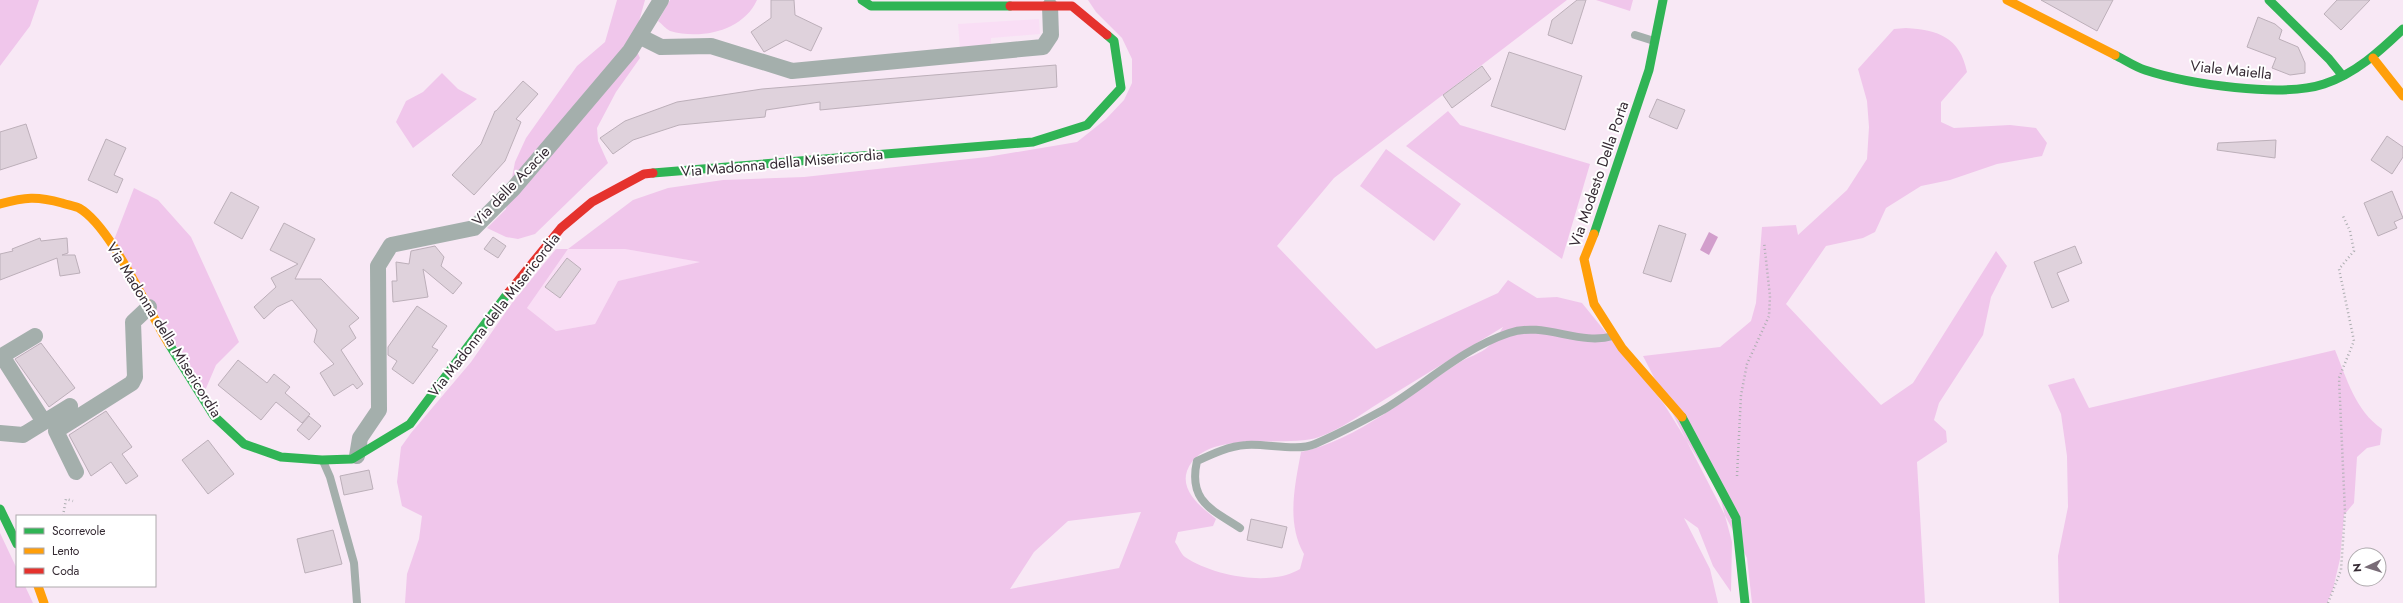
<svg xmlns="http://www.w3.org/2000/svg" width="2403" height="603" viewBox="0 0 2403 603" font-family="Jost,sans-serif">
<rect width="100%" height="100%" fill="#f8e8f5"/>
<!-- built -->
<path fill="#f9def5" d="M1039,19L1040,34L991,38V46L960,48L958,24Z
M568,249H625L701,262L618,281L595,324L556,331L527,308Z"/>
<!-- green -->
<path fill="#f0c6eb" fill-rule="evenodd" d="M0,0H39L30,26L0,66Z
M617,0H645L633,43L640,58L616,92L597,128L598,141L608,163L535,234L518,239L506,237L487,228L506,209L515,162L526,138L577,66L605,42Z
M670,0H757C743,31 701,40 670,31C666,29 662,24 658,21Z
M1088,0H1567L1334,178L1277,246L1376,349L1498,293L1508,280L1537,298L1557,297L1582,303L1664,404L1719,493L1732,542L1731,592L1713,566L1698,528L1684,518L1710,569L1718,603H405L407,574L419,539L422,516L402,506L397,482L401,447L411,433L471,362L512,303L556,249H568L633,200L668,188L723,180L804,177L987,157L1077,142L1106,119L1124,100L1132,83V59L1122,38L1096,12ZM568,249H625L700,262L618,281L595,324L556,331L527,308ZM1503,327C1500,332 1494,341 1489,346C1481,354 1467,357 1457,364C1411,394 1356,441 1301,452C1295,485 1286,523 1304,554L1300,569C1271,587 1213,576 1185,557C1181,554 1178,546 1175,542L1178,532L1213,526L1216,519C1202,508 1180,491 1187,471C1203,427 1285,449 1319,437C1341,429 1360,415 1379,403C1421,377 1462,352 1503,327ZM1141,512L1119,568L1010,589L1034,552L1068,521Z
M1596,0H1633L1630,11Z
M1906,28C1938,30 1960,37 1967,72L1941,102V122L1954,128L2010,125L2036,128L2047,143L2042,156L1997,164L1950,180L1921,186L1886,208L1875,232L1863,238L1826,246L1786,304L1881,405L1913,383L1996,251L2007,266L1991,297L1983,335L1939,403L1934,420L1946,431L1947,442L1917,462L1925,603H1752L1747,558L1643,356L1720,347L1751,321L1756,303L1762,227L1796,225L1798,235L1847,190L1867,159L1869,127L1867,101L1858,69L1894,29Z
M442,73L458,89L477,99L413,148L396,122L406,101L423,92Z
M1448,111L1460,125L1590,164L1562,259L1406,146Z
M1386,149L1461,204L1434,241L1360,186Z
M134,188L158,200L191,237L239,342L216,365L204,393L114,240Z
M2335,350C2347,379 2355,410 2382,429L2380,445L2367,448L2357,457L2354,503L2344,515L2340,559L2333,589L2327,603H2059L2058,556L2068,507L2067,456L2061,414L2048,385L2074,378L2089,408Z
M0,533L17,569V586H25L33,603H0Z"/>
<!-- water -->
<path fill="#d29ecc" d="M1709,232L1718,237L1709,255L1700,250Z"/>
<!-- building -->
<path fill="#dfd2dc" stroke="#bcafb9" d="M771,0H794L795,15L822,28L811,51L786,40L764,52L751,32L771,18Z
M1577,0H1586L1572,44L1548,35L1552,20Z
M2041,0H2113L2097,31Z
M2337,0H2370L2341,30L2324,14Z
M2258,17L2275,24L2282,30L2279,39L2298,47L2305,63V73L2290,75L2272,68L2276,58L2247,47Z
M1509,52L1582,76L1565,130L1491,106Z
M1056,65L1057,87L820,110V102L766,110L765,117L679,125L633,140L613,154L600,138L625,121L677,102L762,89Z
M1482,66L1491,79L1452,108L1443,95Z
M523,81L538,94L516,119L521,122L505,161L474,195L452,175L481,144L495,111H496Z
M1657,99L1685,110L1677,129L1649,117Z
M26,124L37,158L0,170V132Z
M2387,136L2403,147V157L2392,174L2371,160Z
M106,139L126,148L114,175L123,179L117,193L88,180Z
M2276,140L2275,158L2217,150L2218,143Z
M2392,191L2403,218L2394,222L2397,228L2378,236L2364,203Z
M231,192L259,207L242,239L214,223Z
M284,223L315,239L295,279H321L359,318L349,326L356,338L341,350L363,384L357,389L353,384L334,396L320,373L334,364L314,342L317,330L292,300L277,307L264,319L254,307L276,287L271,278L298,264L270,250Z
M1659,225L1686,234L1671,282L1643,273Z
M493,237L506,246L498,258L484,249Z
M40,238L41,241L67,238L68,253L62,255H75L80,273L60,276L57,258L0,280V254L13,251L12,249Z
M435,246L444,257L441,266L462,283L453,294L423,269L428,297L393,302L392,281H397L396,262L409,264L411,251Z
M2075,246L2082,263L2057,273L2069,301L2052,308L2034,262Z
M567,258L581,269L560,298L545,287Z
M417,306L447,326L432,347L438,350L413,384L392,369L397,361L388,355V347Z
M41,343L75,388L49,407L15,359Z
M238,360L267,383L274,374L290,387L285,393L310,414L302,423L276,402L261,420L218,385Z
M106,411L132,447L122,454L138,476L126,484L111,462L91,476L69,435Z
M309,416L321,426L309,440L297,430Z
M208,440L234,474L208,494L182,460Z
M369,470L373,489L344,495L340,476Z
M1251,519L1287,527L1282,548L1247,540Z
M333,530L342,564L305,573L297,539Z"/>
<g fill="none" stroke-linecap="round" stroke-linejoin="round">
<!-- path -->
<path stroke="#acaeb0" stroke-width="2.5" stroke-dasharray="1 3" stroke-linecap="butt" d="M1737,476L1741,395L1747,364L1769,316L1770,296L1764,242
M63,516L66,499L73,501
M2328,603L2341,570L2345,512L2339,378L2354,341L2339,269L2354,251L2350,231L2343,216"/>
<!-- lane -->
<path stroke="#a4afac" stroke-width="8" d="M1635,35L1654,41
M323,461L330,477L354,563L357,603
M1240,528C1211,509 1188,501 1197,461C1212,454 1229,446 1246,445C1265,443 1297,452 1315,444C1338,434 1361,422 1383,410C1425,385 1461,349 1509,333C1544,321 1579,346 1613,336"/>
<!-- street -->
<path stroke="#a4afac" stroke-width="16" d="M639,36L661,47L711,46L792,71L1043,47L1051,35L1050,6
M35,336L2,356L44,422
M0,433L23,435L70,406
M357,456L360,438L379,410L378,266L391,245L474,228L513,189L630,51L661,0
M76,472L56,431L132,383L135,377L133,322L149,307"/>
<!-- fast -->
<path stroke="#30b455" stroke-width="9" d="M862,0L871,6H1010
M2269,0L2329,59L2342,75
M2115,55C2125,60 2135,67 2145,70C2188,84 2282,98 2324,84C2355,74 2380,51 2403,29
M653,173L1033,142L1087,125L1121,88L1114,41L1107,35
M1594,234L1649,70L1663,0
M169,344L214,416L244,444L281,457L322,460L352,459L410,424L508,293
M1682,417L1736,518L1745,603
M0,509L17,544"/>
<!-- slow -->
<path stroke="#ff9f0a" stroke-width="9" d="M2007,0L2115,55
M2373,58L2403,96
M0,204C25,197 37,196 62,203C68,205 75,206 79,208C111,226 148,311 169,344
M1594,234L1584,259L1594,304L1622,348L1682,417
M38,586L44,603"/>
<!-- jam -->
<path stroke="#e5322d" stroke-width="9" d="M1010,6H1072L1107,35
M508,293L561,228L592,202L644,174L653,173"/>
</g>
<g text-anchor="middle" stroke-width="4" stroke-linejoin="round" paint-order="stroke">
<!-- street labels -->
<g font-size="15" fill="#352a33" stroke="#fff">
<text transform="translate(2231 70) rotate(6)" y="5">Viale Maiella</text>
<text transform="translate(782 163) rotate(-5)" y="5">Via Madonna della Misericordia</text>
<text transform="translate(1599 174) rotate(-71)" y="5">Via Modesto Della Porta</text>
<text transform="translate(511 186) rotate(-46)" y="5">Via delle Acacie</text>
<text transform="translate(494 315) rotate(-52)" y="5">Via Madonna della Misericordia</text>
<text transform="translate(164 330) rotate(58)" y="5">Via Madonna della Misericordia</text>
</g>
</g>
<!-- legend -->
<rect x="16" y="515" width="140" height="72" fill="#ffffff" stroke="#aeaaad"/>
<rect x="24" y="528" width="20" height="6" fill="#30b455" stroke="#aeaaad"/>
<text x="52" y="535" font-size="12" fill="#352a33">Scorrevole</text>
<rect x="24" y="548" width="20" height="6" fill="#ff9f0a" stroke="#aeaaad"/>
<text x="52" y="555" font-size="12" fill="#352a33">Lento</text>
<rect x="24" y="568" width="20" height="6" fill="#e5322d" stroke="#aeaaad"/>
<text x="52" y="575" font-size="12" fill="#352a33">Coda</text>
<!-- north arrow -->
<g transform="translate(2367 567) rotate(266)"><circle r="19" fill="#ffffff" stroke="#aeaaad"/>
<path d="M0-3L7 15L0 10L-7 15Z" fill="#796c77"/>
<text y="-6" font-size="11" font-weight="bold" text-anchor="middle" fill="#352a33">N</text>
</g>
</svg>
